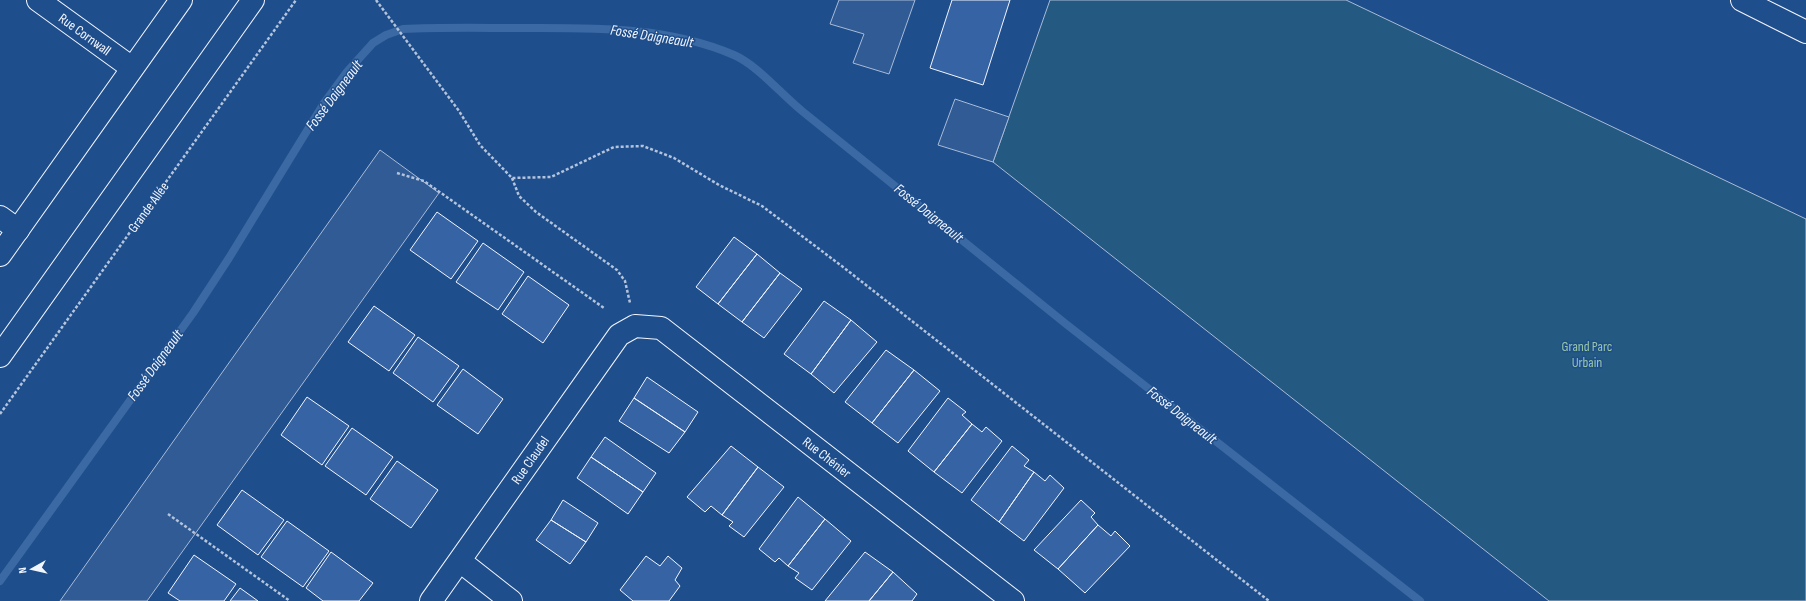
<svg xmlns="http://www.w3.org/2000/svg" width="1806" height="601" viewBox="0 0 1806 601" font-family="'Sofia Sans Condensed',sans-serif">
<rect width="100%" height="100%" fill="#1f4e8c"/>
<!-- green -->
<path fill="#245a82" stroke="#a8bbd7" d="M1050,0H1346L1806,219V601H1549L993,162Z"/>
<!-- parking -->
<path fill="#305b95" stroke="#a8bbd7" d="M839,0H915L889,74L853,63L864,34L830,24Z
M955,99L1009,117L993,162L938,145Z
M380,150L439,193L147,601H60Z"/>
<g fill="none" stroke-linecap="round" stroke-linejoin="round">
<!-- stream -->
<path stroke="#3b69a3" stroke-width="8" d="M0,581L193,313L229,258L324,103L346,73L373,43L386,35L403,29C442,27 482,28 521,28C593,28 667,26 734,55C757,65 781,94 802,111L1066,324L1420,601"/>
</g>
<!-- building -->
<path fill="#3563a3" stroke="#f2f6ff" d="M952,0H1010L983,85L930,68Z
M437,212L478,241L451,279L410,250Z
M734,237L757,254L718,304L696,287Z
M483,243L524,272L498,310L456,282Z
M757,254L780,273L742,322L718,304Z
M780,273L802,289L764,338L742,322Z
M528,276L569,305L543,343L502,314Z
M824,301L851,320L811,374L784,354Z
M374,306L415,335L389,371L348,342Z
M851,320L877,342L834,393L811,374Z
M418,337L459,366L433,402L393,373Z
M886,350L914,370L872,423L845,402Z
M463,369L503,399L478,434L437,405Z
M914,370L940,391L898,443L872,423Z
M647,377L698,412L685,432L634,398Z
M307,397L349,426L322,465L281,435Z
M634,398L685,432L669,453L619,421Z
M948,398L966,412L962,415L972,424L934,472L908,451Z
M972,424L982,432L986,427L1002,441L962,493L934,472Z
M352,428L393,457L366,495L325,466Z
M605,437L656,473L643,492L591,457Z
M731,446L758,467L722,515L711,506L705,512L687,497Z
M1012,446L1029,460L1024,466L1034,472L999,522L971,500Z
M591,457L643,492L628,514L577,478Z
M397,461L438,490L411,528L370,499Z
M758,467L784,487L744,537L729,526L733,522L722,515Z
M1034,472L1045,481L1050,475L1064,488L1024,541L999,522Z
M242,490L284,520L258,555L217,525Z
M798,497L825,519L788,566L779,558L775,562L759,549Z
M563,500L598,523L586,542L551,520Z
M1081,500L1095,513L1091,517L1098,525L1058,569L1034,550Z
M825,519L851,541L812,590L795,578L799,573L788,566Z
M551,520L586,542L570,564L536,540Z
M287,521L329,551L303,587L261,557Z
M1098,525L1111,536L1115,531L1130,546L1085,593L1058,569Z
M331,552L373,583L359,601H323L306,588Z
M865,552L893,572L869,601H825Z
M194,555L236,584L224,601H180L168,593Z
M646,556L660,566L668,556L682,568L675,580L680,586L669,601H633L620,590Z
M893,572L917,594L912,601H869Z
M240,588L258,601H230Z"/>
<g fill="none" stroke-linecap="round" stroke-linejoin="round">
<!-- minor casing -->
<g stroke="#f2f6ff" stroke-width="24">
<path id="minor" d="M38,0L132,68
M1742,0L1806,32
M0,217L18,230
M460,561L511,601
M431,601L619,335L635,326L661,328L1013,601"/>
</g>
<!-- major casing -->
<g stroke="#f2f6ff" stroke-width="24">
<path id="major" d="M0,255L181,0
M0,356L253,0"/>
</g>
<!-- path -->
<path stroke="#b3c4dc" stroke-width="2.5" stroke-dasharray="3 2" stroke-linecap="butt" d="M376,0L459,111L480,145L512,178L551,177L614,147L643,146L674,158L719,185L762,206L843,267L1269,601
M397,173L424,181L604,308
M512,178L519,196L536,212L617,270L625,281L630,303
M0,414L296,0
M168,514L290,601"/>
<!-- minor -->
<use href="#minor" stroke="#1f4e8c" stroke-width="22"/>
<!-- major -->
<use href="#major" stroke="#1f4e8c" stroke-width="22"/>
</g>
<g text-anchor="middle" stroke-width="3" stroke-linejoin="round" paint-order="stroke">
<!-- street labels -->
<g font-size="14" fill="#f2f6ff" stroke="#1f4e8c">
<text transform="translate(85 34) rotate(36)" y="5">Rue Cornwall</text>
<text transform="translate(148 207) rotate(-54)" y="5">Grande Allée</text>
<text transform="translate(827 457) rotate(38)" y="5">Rue Chénier</text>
<text transform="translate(530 460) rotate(-55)" y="5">Rue Claudel</text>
</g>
<!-- park labels -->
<g font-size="14" fill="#97c8a6" stroke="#1f4e8c">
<text x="1587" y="351">Grand Parc<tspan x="1587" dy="16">Urbain</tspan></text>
</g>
<!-- water labels -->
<g font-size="15" font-style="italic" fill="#f2f6ff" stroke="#1f4e8c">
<text transform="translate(652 36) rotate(9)" y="5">Fossé Daigneault</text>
<text transform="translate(334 95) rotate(-53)" y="5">Fossé Daigneault</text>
<text transform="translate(929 213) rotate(39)" y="5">Fossé Daigneault</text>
<text transform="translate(155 365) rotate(-54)" y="5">Fossé Daigneault</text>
<text transform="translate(1182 415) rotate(38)" y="5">Fossé Daigneault</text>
</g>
</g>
<!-- north arrow -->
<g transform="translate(32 569) rotate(262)" stroke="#1f4e8c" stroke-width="3" paint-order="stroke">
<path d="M0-3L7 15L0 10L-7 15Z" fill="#f2f6ff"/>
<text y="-6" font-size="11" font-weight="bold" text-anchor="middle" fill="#f2f6ff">N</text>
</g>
</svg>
